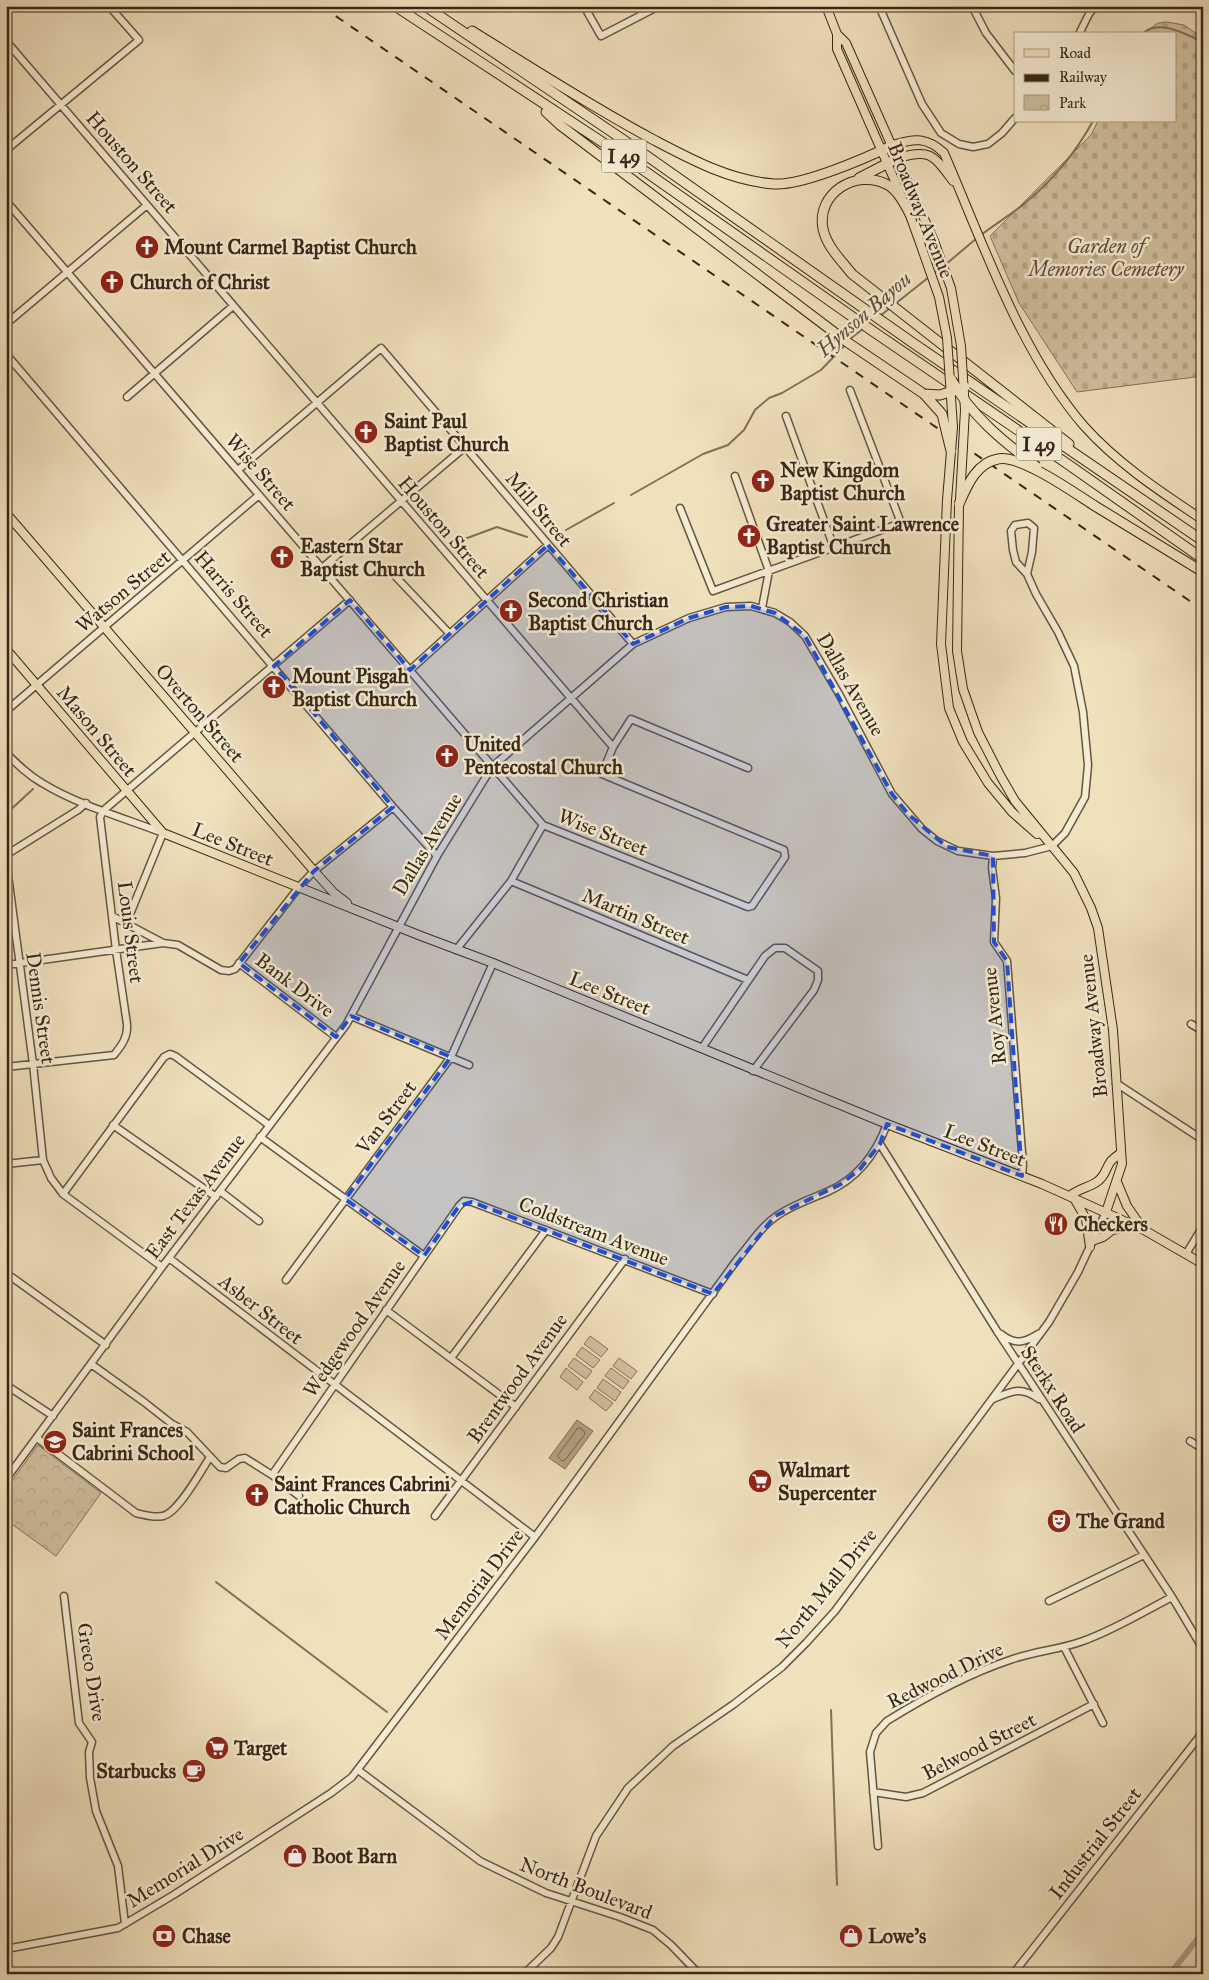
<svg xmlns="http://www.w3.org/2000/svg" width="1209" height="1980" viewBox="0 0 1209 1980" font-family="'IM FELL Great Primer',serif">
<defs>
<pattern id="cemetery-stones" width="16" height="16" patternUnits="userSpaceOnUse" patternTransform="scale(1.25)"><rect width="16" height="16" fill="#d1c1a1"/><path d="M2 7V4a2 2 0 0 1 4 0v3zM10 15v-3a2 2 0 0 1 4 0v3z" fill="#b4a68a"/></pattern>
<pattern id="park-crowns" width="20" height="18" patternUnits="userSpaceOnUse" patternTransform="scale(1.25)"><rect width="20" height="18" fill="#d1c1a1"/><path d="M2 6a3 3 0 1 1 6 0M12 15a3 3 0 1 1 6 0" fill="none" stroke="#b4a68a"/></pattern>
</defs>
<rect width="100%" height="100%" fill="#f0e1bd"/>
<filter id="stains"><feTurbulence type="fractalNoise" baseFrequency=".004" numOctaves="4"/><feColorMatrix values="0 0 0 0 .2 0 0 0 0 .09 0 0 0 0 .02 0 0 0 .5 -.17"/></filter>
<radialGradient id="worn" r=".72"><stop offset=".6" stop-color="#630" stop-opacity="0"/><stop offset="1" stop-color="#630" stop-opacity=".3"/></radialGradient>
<!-- cemetery -->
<path fill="url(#cemetery-stones)" stroke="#84745c" d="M1167,22L1184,25L1203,38V376L1077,392L1019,303L990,236L1091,135L1098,121H1175V34H1143L1158,23Z"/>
<!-- park -->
<path fill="url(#park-crowns)" stroke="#84745c" d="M38,1445L101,1493L56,1556L6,1520V1489Z"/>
<!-- pitch -->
<path fill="#d1c1a1" stroke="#84745c" d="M590,1336L608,1349L601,1357L584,1344Z
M582,1347L600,1360L593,1368L576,1355Z
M574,1358L592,1371L586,1379L568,1366Z
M619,1358L637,1371L631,1379L613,1366Z
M566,1368L583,1382L577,1390L560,1377Z
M611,1368L629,1381L623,1389L605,1376Z
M603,1379L621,1392L615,1401L597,1388Z
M595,1390L613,1403L606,1411L589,1398Z"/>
<!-- water -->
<path fill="#b1a284" stroke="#807158" d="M577,1420L593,1431L565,1469L549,1458Z"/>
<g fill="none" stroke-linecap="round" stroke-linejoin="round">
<!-- shore -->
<path stroke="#74644d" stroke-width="1" d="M580,1428L584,1431L585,1434L565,1460L562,1461L558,1457V1455L577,1429Z"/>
<!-- stream -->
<path stroke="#807158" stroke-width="2" d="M1142,34C1158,18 1185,34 1203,42
M981,235C995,224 1011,215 1025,203C1052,181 1076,152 1093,121
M945,265L977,238
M932,274L941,268
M895,304L929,277
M880,316L890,308
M850,339L864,328
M631,495L703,454L728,445L744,430L755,410L769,398L782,393L821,370L845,345
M566,530L614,503
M451,544L497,527L527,537
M6,814L33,789
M216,1582L387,1712
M831,1710L837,1885"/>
<!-- canal -->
<path stroke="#b1a284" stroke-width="6" d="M1170,1974L1203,1932"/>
<!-- minor casing -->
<g stroke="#655640" stroke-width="9">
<path id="minor" d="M584,6L601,36L659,6
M879,6L922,104L941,133L959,144L973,147L988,144L1002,133L1015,118
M972,6L986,33L1015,71
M1079,34L1089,14L1095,6
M6,41L613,747L602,774L784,850L785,857L752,906L748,907L543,825L6,201
M6,150L139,40L109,6
M6,324L147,205
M6,354L393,807L437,856
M127,397L233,306
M786,416L834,548
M238,470L381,348L633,644
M735,476L769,571L762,608
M680,508L713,591L901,523L850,390
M322,568L465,447
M396,577L449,633
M410,670L548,545
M6,711L259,495
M613,747L631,719L748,768
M6,753C17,764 28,775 42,783C78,805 124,818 163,833L126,924
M6,855L78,810L86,803
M993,856L992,868L996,898L994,942L1007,961L1023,1165L1022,1176
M6,860L33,1064L43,1160L51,1178L63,1194L162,1267
M511,881L748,980
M112,916L163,943L178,945L221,970L229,971L235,969L299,887L314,871L393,807
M456,950L511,881L543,825
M239,963L336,1037
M6,965L163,943
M351,1016L469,1065
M1191,1024L1203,1031
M702,1048L765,956L775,948H785L818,971V980L814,990L753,1071
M6,1067L114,1055C122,1045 128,1037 127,1024L116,950L100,817L104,810L350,600
M1116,1083L1203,1140
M113,1125L216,1197
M260,1137L424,1256
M880,1144L997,1331L1172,1597L1203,1649
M6,1164L43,1160
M220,1191L259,1221
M63,1194L164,1057L170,1054L175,1056L269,1125
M1186,1254L1203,1226
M169,1258L535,1537
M6,1273L106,1345
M286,1280L451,1057L493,963
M386,1310L516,1407
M1001,1334C1015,1345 1024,1343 1038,1334
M451,1358L546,1230
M91,1364L144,1402L172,1424L187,1432L220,1467L226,1468L239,1459L245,1458L272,1475L299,1496
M6,1385L53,1416
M993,1399C1012,1391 1021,1386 1039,1399
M37,1438L136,1513C145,1515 154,1518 163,1516C178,1513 201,1471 210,1457
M1190,1441L1203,1449
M272,1475L459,1206L464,1201L472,1202L713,1294
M6,1479L162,1267L346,1025L437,856L492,767L633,644L689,618L726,607L751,606L775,613L790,622L805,636L839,694L892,794L922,829L937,841L958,851L993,856L1025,853L1052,846L1065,833L1085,797L1088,765L1083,712L1074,666L1058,632L1036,594L1027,574L1016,562L1013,550L1011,531L1015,525L1028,523L1034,528L1032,552L1027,574
M435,1516L625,1259
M64,1596L79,1723L92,1742L89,1752L90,1778L96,1811L118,1866L125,1924
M1049,1601L1144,1555
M1064,1647L1103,1723
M358,1770L480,1861L546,1893L620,1917L653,1930L671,1945L699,1974
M873,1792L906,1797L923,1793L1094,1704
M878,1846L870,1752L876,1733L887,1721C924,1698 968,1674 1010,1660C1034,1651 1059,1650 1083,1641C1114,1630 1143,1612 1172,1597
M6,1949L118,1928L175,1894L331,1793L352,1777L535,1537L736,1261C749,1246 761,1226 778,1215C793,1205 810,1199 827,1192C857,1179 876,1154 887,1124
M524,1974L551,1948L558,1937L596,1836L628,1788L673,1746L734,1704L782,1667L806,1643L835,1611L1049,1322L1078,1272L1106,1212
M1013,1974L1203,1732"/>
</g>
<!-- major casing -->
<g stroke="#372716" stroke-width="10">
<path id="major" d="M826,6L837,34V49L901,195
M837,34L846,43L934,241
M893,145C915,138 927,137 944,153C983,243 1020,352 1084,426C1118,464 1161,492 1203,520
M898,158C931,148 934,156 953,181
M908,210L920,243
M947,500L941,644L949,708L963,742L988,783L1012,812L1037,834
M959,504L957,651L963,689L978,732L1000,775L1015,801L1074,873L1091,908L1098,928L1113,1030L1122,1164L1106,1212
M6,513L314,871L334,893L347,903
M6,649L163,833L421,936L493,963L887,1124L1042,1184L1144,1230L1203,1264
M1117,1182L1127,1206L1143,1229
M1070,1196C1079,1188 1089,1188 1098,1181C1106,1175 1106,1167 1111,1161C1114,1158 1118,1155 1121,1153
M1074,1198L1086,1219L1090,1247
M1092,1241L1103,1237L1112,1230L1135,1226"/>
</g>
<!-- highway casing -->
<g stroke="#372716" stroke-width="11">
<path id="highway" d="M395,6L619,153L874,332L1069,465L1203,559
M425,6L637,149L913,343L1203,541
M472,31C532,68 592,107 654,140C692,160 731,181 774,184C802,186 866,158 893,145
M546,112L560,125L847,342L924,394
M859,178L898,158
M910,214C904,203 897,189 886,184C856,169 816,193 823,229C827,247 841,260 852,274L1069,444
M1095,506L1203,572"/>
</g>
<!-- minor -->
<use href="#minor" stroke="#f5ecd4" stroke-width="6"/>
<!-- major -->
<use href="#major" stroke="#f0e1bd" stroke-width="8"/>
<!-- highway -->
<use href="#highway" stroke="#f0e1bd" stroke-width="9"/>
<!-- rail -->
<path stroke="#372716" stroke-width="2" stroke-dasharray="9 9" stroke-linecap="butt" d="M321,6L1203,610"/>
<!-- major-bridge casing -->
<g stroke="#372716" stroke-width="10" stroke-linecap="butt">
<path id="major-bridge" d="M934,241L951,288L961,346L965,410L960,500
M920,243L939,297L947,338L953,427L947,500"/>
</g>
<!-- highway-bridge casing -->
<g stroke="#372716" stroke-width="11" stroke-linecap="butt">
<path id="highway-bridge" d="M951,379C971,416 1004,442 1037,467
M924,394L942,414L951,451
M924,394L940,395L965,387
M959,504C967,486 976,463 998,459C1020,454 1076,494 1095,506"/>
</g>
<!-- major-bridge -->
<use href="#major-bridge" stroke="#f0e1bd" stroke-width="8"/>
<!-- highway-bridge -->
<use href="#highway-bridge" stroke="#f0e1bd" stroke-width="9"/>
</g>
<!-- marked area -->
<path fill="#1d4ed8" fill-opacity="0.2" stroke="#1d4ed8" stroke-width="4" stroke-dasharray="10 6" stroke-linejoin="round" d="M548,545L633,644L689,618L726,607L751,606L775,613L805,636L892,794L908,814L947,847L993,856L994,942L1007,961L1022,1176L887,1124L880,1144L860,1169L841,1184L775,1216L713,1294L472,1202L459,1206L424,1256L345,1199L451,1057L351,1016L336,1037L239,963L314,871L393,807L274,666L350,600L410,670Z"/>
<!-- icons -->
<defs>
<g id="church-disc" transform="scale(1.25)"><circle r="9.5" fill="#8f2418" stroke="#f5ecd4"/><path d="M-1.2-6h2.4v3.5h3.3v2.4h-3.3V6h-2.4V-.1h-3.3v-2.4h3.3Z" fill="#fff"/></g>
<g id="restaurant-disc" transform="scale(1.25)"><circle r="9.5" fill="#8f2418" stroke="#f5ecd4"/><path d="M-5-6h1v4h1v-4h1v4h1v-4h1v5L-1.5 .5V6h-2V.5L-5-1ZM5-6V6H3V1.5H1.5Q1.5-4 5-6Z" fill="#fff"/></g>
<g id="school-disc" transform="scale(1.25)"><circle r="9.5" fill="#8f2418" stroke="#f5ecd4"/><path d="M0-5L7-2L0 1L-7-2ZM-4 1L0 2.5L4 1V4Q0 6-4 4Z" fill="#fff"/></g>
<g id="supermarket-disc" transform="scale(1.25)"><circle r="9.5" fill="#8f2418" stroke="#f5ecd4"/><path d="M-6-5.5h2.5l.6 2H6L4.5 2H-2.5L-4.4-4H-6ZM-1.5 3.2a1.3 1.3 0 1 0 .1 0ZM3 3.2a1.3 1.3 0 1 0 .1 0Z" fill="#fff"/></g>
<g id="theatre-disc" transform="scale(1.25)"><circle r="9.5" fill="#8f2418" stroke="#f5ecd4"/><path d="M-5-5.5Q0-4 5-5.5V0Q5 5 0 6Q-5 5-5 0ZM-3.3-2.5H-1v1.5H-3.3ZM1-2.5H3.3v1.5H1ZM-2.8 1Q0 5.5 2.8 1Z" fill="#fff"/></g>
<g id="cafe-disc" transform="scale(1.25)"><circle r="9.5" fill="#8f2418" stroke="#f5ecd4"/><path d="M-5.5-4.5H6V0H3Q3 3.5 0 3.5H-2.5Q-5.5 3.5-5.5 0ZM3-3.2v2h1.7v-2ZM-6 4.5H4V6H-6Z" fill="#fff"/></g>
<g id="shop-disc" transform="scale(1.25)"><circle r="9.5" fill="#8f2418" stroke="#f5ecd4"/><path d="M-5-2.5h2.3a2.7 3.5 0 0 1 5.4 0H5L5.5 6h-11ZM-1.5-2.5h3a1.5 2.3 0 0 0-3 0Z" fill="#fff"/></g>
<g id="bank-disc" transform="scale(1.25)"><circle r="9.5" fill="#8f2418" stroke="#f5ecd4"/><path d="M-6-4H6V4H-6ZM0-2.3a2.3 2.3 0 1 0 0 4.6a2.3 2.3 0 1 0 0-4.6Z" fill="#fff"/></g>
</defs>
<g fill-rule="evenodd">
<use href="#church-disc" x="147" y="247"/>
<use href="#church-disc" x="112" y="282"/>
<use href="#church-disc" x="366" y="432"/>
<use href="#church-disc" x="763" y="481"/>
<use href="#church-disc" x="749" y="536"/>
<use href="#church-disc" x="282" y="557"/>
<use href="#church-disc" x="511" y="611"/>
<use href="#church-disc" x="274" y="687"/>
<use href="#church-disc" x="447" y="756"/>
<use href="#restaurant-disc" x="1056" y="1224"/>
<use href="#school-disc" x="55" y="1442"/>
<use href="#supermarket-disc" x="760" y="1481"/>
<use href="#church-disc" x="257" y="1495"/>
<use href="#theatre-disc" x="1059" y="1521"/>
<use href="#supermarket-disc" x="217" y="1748"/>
<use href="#cafe-disc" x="194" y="1771"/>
<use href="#shop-disc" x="295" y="1856"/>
<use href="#bank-disc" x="164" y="1936"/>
<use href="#shop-disc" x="851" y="1936"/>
</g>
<g text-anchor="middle" stroke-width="5" stroke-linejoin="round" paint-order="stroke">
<!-- shield labels -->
<g fill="#f5ecd4" stroke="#70624f" stroke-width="1">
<rect x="601.5" y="139.5" width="45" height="33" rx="4"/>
<rect x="1016.5" y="427.5" width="45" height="33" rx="4"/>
</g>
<g font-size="19" font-weight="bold" fill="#372716">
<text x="624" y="163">I 49</text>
<text x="1039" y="451">I 49</text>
</g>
<!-- street labels -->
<g font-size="20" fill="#372716" stroke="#f5ecd4">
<text transform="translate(132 162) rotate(49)" y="7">Houston Street</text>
<text transform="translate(921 210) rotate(68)" y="7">Broadway Avenue</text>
<text transform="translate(261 472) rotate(49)" y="7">Wise Street</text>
<text transform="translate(539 509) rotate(50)" y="7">Mill Street</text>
<text transform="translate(444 527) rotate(49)" y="7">Houston Street</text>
<text transform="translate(123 591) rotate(-40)" y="7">Watson Street</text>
<text transform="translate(234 594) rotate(49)" y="7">Harris Street</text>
<text transform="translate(851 684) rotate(60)" y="7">Dallas Avenue</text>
<text transform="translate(200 713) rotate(49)" y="7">Overton Street</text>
<text transform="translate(97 731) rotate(50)" y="7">Mason Street</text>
<text transform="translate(603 832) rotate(22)" y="7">Wise Street</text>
<text transform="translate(233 844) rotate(22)" y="7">Lee Street</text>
<text transform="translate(427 844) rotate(-59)" y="7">Dallas Avenue</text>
<text transform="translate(636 916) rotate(23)" y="7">Martin Street</text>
<text transform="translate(131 932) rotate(83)" y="7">Louis Street</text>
<text transform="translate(295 985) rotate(37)" y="7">Bank Drive</text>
<text transform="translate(610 993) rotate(22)" y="7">Lee Street</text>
<text transform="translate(41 1008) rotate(82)" y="7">Dennis Street</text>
<text transform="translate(994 1016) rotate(-96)" y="7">Roy Avenue</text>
<text transform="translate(1093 1026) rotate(-96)" y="7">Broadway Avenue</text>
<text transform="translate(386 1117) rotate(-53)" y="7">Van Street</text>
<text transform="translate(985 1145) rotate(21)" y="7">Lee Street</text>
<text transform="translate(195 1196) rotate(-53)" y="7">East Texas Avenue</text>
<text transform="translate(594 1231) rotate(21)" y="7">Coldstream Avenue</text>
<text transform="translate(261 1309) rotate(38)" y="7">Asber Street</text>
<text transform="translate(354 1328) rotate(-55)" y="7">Wedgewood Avenue</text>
<text transform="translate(517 1378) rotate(-54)" y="7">Brentwood Avenue</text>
<text transform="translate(1053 1389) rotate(57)" y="7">Sterkx Road</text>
<text transform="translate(479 1584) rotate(-53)" y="7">Memorial Drive</text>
<text transform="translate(826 1588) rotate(-51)" y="7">North Mall Drive</text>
<text transform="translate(92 1672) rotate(81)" y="7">Greco Drive</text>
<text transform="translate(945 1675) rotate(-26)" y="7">Redwood Drive</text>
<text transform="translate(979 1746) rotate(-27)" y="7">Belwood Street</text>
<text transform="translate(1095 1843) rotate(-52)" y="7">Industrial Street</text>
<text transform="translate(185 1867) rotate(-32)" y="7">Memorial Drive</text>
<text transform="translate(586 1888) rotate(21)" y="7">North Boulevard</text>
</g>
<!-- park labels -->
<g font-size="20" font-style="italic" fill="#5e4e39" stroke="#f5ecd4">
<text x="1106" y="253">Garden of<tspan x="1106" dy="23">Memories Cemetery</tspan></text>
</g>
<!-- poi labels -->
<g font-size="20" font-weight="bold" fill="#372716" stroke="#f5ecd4" text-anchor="start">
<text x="164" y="254">Mount Carmel Baptist Church</text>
<text x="130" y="289">Church of Christ</text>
<text x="384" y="428">Saint Paul<tspan x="384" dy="23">Baptist Church</tspan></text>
<text x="780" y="477">New Kingdom<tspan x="780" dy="23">Baptist Church</tspan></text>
<text x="766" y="531">Greater Saint Lawrence<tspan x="766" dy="23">Baptist Church</tspan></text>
<text x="300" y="553">Eastern Star<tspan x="300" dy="23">Baptist Church</tspan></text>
<text x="528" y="607">Second Christian<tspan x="528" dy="23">Baptist Church</tspan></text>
<text x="292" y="683">Mount Pisgah<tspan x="292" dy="23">Baptist Church</tspan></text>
<text x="464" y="751">United<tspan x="464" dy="23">Pentecostal Church</tspan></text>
<text x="1074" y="1231">Checkers</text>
<text x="72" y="1437">Saint Frances<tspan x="72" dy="23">Cabrini School</tspan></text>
<text x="778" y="1477">Walmart<tspan x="778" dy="23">Supercenter</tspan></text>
<text x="274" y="1491">Saint Frances Cabrini<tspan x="274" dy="23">Catholic Church</tspan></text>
<text x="1076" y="1528">The Grand</text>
<text x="234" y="1755">Target</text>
<text x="176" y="1778" text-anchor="end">Starbucks</text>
<text x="312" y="1863">Boot Barn</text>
<text x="182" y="1943">Chase</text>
<text x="868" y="1943">Lowe's</text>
</g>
<!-- water labels -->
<g font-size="21" font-style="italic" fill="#5c4c37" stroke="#f5ecd4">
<text transform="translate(864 314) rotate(-41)" y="7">Hynson Bayou</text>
</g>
</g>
<!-- margin -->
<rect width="1209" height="1980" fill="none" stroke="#f0e1bd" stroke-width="25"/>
<rect x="8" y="8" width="1194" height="1965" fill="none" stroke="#372716" stroke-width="2.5"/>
<rect x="12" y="12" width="1184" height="1955" fill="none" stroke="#372716"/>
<!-- legend -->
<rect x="1014" y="32" width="162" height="90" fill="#f5ecd4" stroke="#a99d88"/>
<rect x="1024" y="49" width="25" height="8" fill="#f0e1bd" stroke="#a99d88"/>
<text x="1059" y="58" font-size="15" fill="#372716">Road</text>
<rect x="1024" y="74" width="25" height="8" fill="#372716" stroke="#a99d88"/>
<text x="1059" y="82" font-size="15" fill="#372716">Railway</text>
<rect x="1024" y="95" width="25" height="15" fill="url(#park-crowns)" stroke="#a99d88"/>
<text x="1059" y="108" font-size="15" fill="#372716">Park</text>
<rect width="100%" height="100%" filter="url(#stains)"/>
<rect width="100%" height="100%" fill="url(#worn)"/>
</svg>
